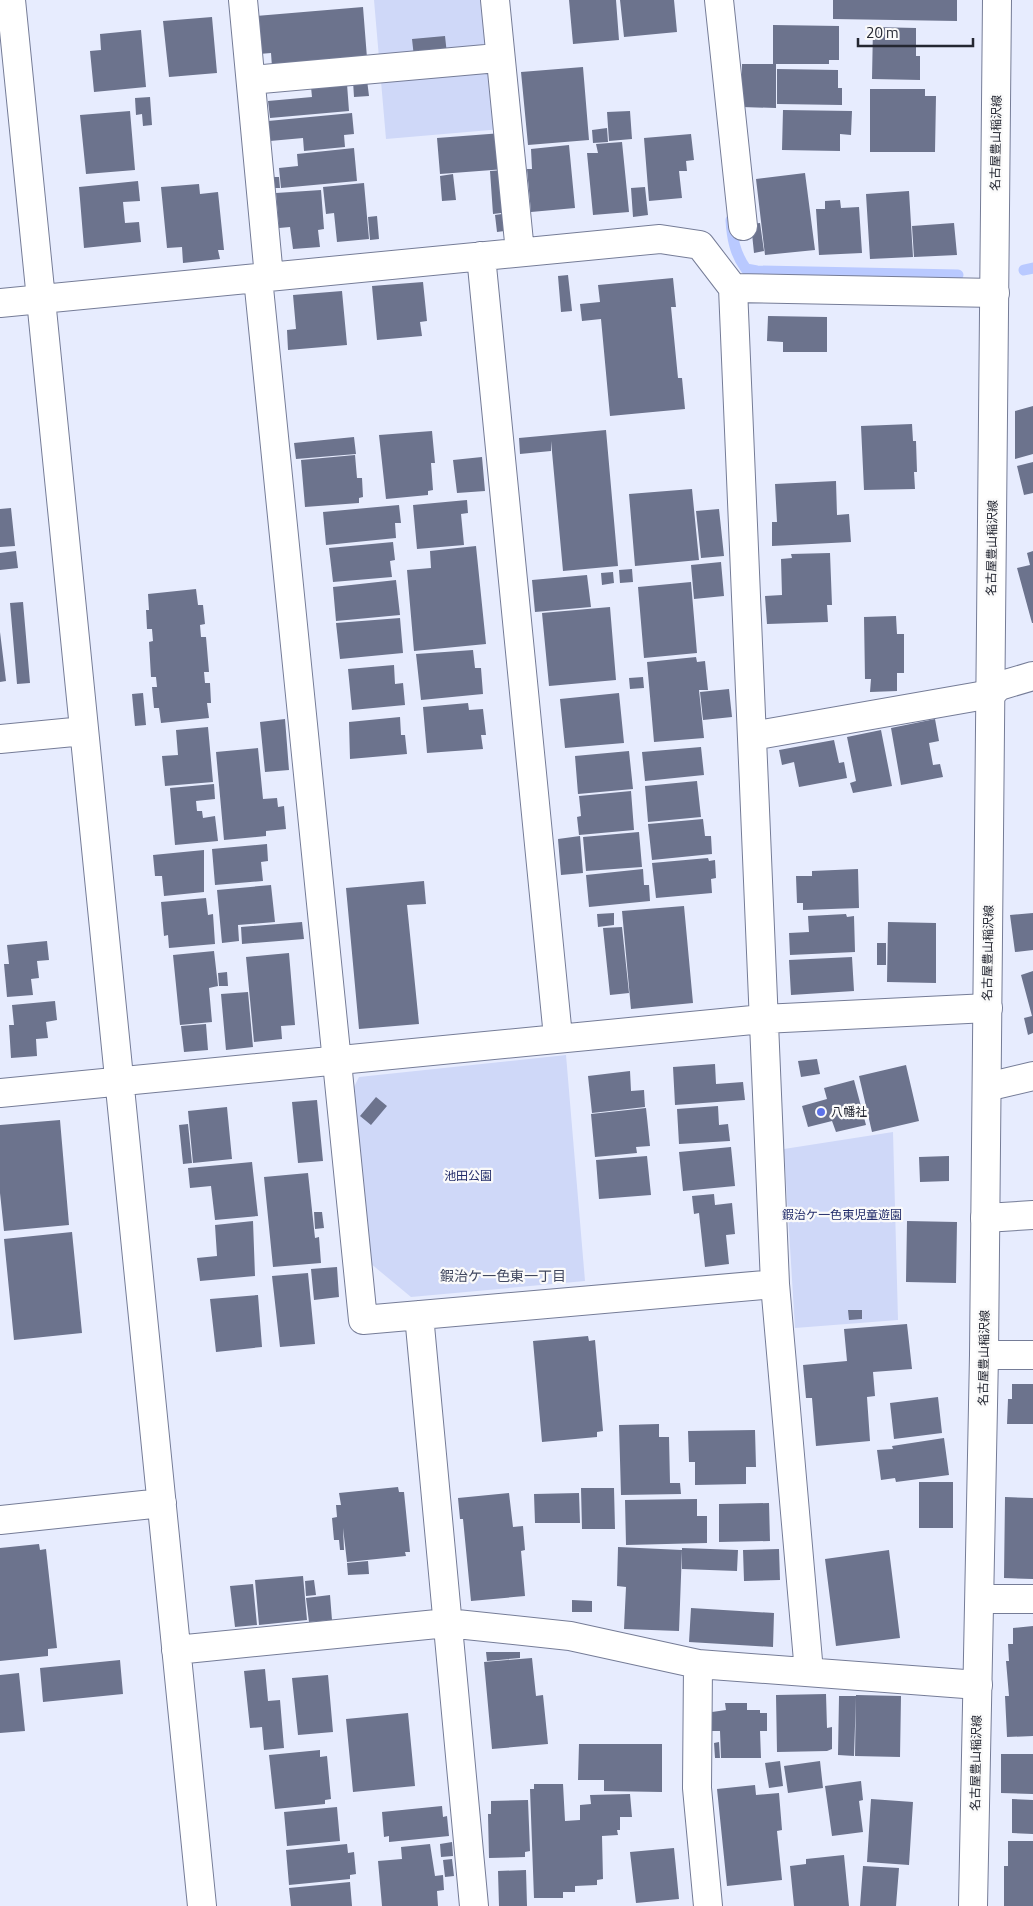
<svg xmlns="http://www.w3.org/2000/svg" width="1033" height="1906" viewBox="0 0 1033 1906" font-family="'Titillium Web','Noto Sans JP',sans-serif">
<rect width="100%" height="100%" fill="#e7ecfe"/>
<!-- green -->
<path fill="#cfd8f8" d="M374,0H491L502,129L386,139Z
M566,1055L585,1281L411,1297L370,1263L351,1093L359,1077Z
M893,1132L898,1320L795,1328L784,1149Z"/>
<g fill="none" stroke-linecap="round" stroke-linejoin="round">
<!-- stream -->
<path stroke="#b9c9ff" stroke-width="11" d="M731,220C732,238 735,254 746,269L757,271L958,275
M1024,270L1033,268"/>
</g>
<!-- building -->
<path fill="#6c738d" d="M569,0H616L619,40L573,44Z
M620,0H674L677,32L624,37Z
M833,0H957V21L833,19Z
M363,7L367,58L272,67L271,53L259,54L256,16Z
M212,17L217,73L169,77L163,21Z
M773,25L839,26V60H829V64H776V108L742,107V64H773Z
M873,27L916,28V56H920V80L872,79Z
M141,30L146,87L94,92L90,51L101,50L100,34Z
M445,36L447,54L414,57L412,39Z
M583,67L589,140L528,145L521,72Z
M777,69L838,70V88H842V105L777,104Z
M367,80L369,96L354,97L353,81Z
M347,84L349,111L270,118L268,101L312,97L311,87Z
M870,89H925V96H936L935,152H870Z
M150,97L152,125L143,126L142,114L136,115L135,98Z
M783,110L852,111L851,135L840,134V151L782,150Z
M130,111L135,170L86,174L80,115Z
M630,111L632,139L609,141L607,112Z
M352,113L354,134L344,135L345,147L304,151L303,138L270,141L268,121Z
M607,128L608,142L593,143L592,130Z
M502,133L505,169L440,174L437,138Z
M691,134L694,160L686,161L687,171H679L682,198L649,201L644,138Z
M622,142L629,212L593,215L587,153H598L596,144Z
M569,145L575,208L531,212L527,169H532L531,149Z
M354,148L357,181L281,188L279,168L298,166L297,154Z
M504,170L509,212L493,214L490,171Z
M805,173L815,250L765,255L756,179Z
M453,174L456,200L442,201L440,176Z
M270,177H279L280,188H271Z
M138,181L140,201L123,202L125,223L139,222L141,242L84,248L79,187Z
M364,183L369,239L337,242L334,213L326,214L323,187Z
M199,184L200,194L218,192L224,250H218L220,259L183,263L182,247L167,248L161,187Z
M645,187L648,215L633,217L631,188Z
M321,190L324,229L318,230L320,247L293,249L290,227L279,228L276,193Z
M909,191L913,257L870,259L866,194Z
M840,200L841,208L859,207L862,253L819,255L816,209H825V201Z
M509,213L511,230L497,232L495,215Z
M377,216L379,239L370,240L368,217Z
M760,223L764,251L754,253L751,224Z
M954,223L957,255L914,257L912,226Z
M568,275L572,311L561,312L558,276Z
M673,278L676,307H671L678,378H682L685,409L610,416L601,319L582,321L580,304L600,302L598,285Z
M423,282L427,321L420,322L422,336L377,340L372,286Z
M342,291L347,345L288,350L287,330L296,329L293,295Z
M768,316L827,317V352H783V342L767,341Z
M1033,406V454L1015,459V411Z
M912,424L913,441H916L917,472H914L915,489L864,490L861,426Z
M606,430L618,566L563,571L551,441V451L520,454L519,438Z
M432,431L435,463H431L433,490L428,491V495L386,499L379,435Z
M354,437L356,454L296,459L294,443Z
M355,455L357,478H362L363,497L359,498V503L305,507L301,460Z
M482,457L485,491L457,493L453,460Z
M1033,462V493L1024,495L1017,466Z
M836,481L837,515L849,514L851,542L772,546V522H777L775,484Z
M692,489L699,560L635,566L629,494Z
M467,500L468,513L461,514L464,545L417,549L413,505Z
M399,505L401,523H395L396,538L326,545L323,512Z
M11,508L15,546L0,547V509Z
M719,509L724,556L701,558L696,511Z
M393,542L395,560L390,561L392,577L333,582L329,548Z
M476,546L486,644L414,651L407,570L431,568L430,551Z
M16,551L18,568L0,570V553Z
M1033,551V623H1032L1017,568L1030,565L1027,553Z
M830,553L832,605H827L828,622L767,624L765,596L782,595L781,559L792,558L791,554Z
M721,562L724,596L694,599L691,565Z
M632,569L633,582L620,583L619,570Z
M613,572L614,583L602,585L601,573Z
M587,575L591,607L535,612L532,580Z
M396,580L400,615L336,621L333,587Z
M691,582L697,653L644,658L638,587Z
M196,589L198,605H203L205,624L200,625L201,637H206L209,672H204L205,683H210L211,703H207L209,718L161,723L159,708H154L152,687H157L156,677H151L149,642L153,641L152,629H147L146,610H149L148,594Z
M23,602L30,683L17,684L10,603Z
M610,607L616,680L549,686L542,613Z
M896,616L897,634H904V673H897V691L870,692L871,679H865L864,617Z
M400,618L403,653L340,659L336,623Z
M0,632L6,681L0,682Z
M473,650L475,668H481L483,694L421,700L416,654Z
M696,657L697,662L705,661L708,690H699L704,738L654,742L647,662Z
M394,665L395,684L403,683L405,705L352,710L348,669Z
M643,677L644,688L630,689L629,678Z
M729,689L732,717L703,720L700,692Z
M143,693L146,725L135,726L132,694Z
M619,693L624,743L565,748L560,699Z
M468,703L469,710L483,709L486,735H481L483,749L427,753L423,707Z
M400,717L401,735H405L407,754L350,759L349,722Z
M285,719L289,770L265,772L260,722Z
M935,719L939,741L929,743L933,765L940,764L943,777L901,785L891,728Z
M208,727L213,782L165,786L162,756L178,755L176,730Z
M881,730L892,786L853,793L850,783L856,781L847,737Z
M834,740L839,763L844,762L847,778L799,787L794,762L782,765L779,750Z
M701,747L704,775L645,781L642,752Z
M258,748L263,799L277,798L278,807L284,806L286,829L266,831V836L224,840L216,752Z
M629,751L633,789L578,794L575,756Z
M697,781L701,817L648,822L645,786Z
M214,784L215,799L196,801L197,811H202L203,818L215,816L218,841L175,845L170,788Z
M631,791L634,830L579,835L577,817L581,816L579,796Z
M703,819L705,836H711L712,854L652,860L648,824Z
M639,832L642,867L586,871L583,837Z
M580,836L583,873L561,875L558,839Z
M267,844L268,861L261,862L263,881L215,885L212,849Z
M204,850V892L164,896L162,876H155L153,855Z
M708,858L709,861L715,860L716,878L711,879L712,893L656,898L652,863Z
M643,869L644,885H649L650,901L589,907L586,875Z
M858,869L859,908L803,910V903H797L796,876H812V871Z
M424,881L426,904L407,905L419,1024L359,1029L346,888Z
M271,885L275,922L238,925L239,941L222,943L217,890Z
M206,898L208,915L213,914L215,944L169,948L168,935L164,936L161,902Z
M684,906L693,1003L631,1009L622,911Z
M614,913V925L598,927L597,914Z
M1033,913V950L1015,952L1010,915Z
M846,914L847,917L854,916L855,952L790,955L789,933L809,932L808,916Z
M302,922L304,939L242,944L241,927Z
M888,922L936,923V983L887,982Z
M622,927L629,993L610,995L603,928Z
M47,941L49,960L37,961L39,978L31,979L33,995L7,997L4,964H9L7,945Z
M877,943H886V965H877Z
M214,951L218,986L209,988L212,1022L180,1025L173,955Z
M289,953L295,1025L281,1026L282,1039L254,1042L246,957Z
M852,957L854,991L791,995L789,960Z
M1033,971V1033L1028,1035L1024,1018L1032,1016L1021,975Z
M227,972L228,986H219L218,973Z
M248,992L253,1047L226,1050L221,994Z
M55,1001L57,1020L46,1022L48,1038L36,1039L37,1056L11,1058L9,1025H14L12,1005Z
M206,1024L208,1050L184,1052L181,1026Z
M817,1059L820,1074L801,1077L798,1061Z
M715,1064L716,1084L743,1082L745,1100L675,1105L673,1067Z
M906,1065L919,1121L872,1132L859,1076Z
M630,1071L631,1091L644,1090L645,1107L592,1113L588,1076Z
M854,1080L866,1125L836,1132L832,1121L808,1127L802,1106L827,1099L824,1088Z
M376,1097L387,1106L371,1125L360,1116Z
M317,1100L323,1161L298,1163L292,1102Z
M718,1106L719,1125L728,1124L730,1141L679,1144L677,1109Z
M227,1107L232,1159L193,1163L188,1111Z
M646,1108L650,1146L636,1147L637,1153L595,1157L591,1114Z
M60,1120L69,1225L4,1231L0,1193V1125Z
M188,1124L192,1163L183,1164L179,1125Z
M731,1147L735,1186L683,1191L679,1152Z
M647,1156L651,1195L599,1199L596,1160Z
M949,1156V1181L920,1182L919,1157Z
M252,1162L258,1216L215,1220L211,1186L190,1188L188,1168Z
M308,1173L315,1238L319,1237L321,1263L273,1267L264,1177Z
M714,1194L715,1205L732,1203L735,1234L726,1235L729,1264L705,1267L699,1213L694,1214L692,1196Z
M314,1212H322L324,1228L315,1229Z
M253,1221L255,1276L200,1281L197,1258L217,1256L215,1225Z
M907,1221L957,1222L956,1283L906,1282Z
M72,1232L82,1333L14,1340L4,1239Z
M337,1267L339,1297L314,1300L311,1269Z
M308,1273L315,1344L280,1347L272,1276Z
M258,1295L262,1347L216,1352L210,1299Z
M848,1310H862V1319L849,1320Z
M907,1324L912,1369L873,1372L875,1396L867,1397L870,1441L816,1446L812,1398H806L803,1365L847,1361L844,1329Z
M588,1336L589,1341L595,1340L603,1431L597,1432V1437L542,1442L533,1341Z
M1012,1384H1033V1424H1007L1008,1399H1012Z
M938,1397L942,1433L894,1439L890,1403Z
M659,1424V1437H669L670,1483H680L681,1494L621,1495L619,1425Z
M755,1430L756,1467H746V1484L695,1485V1462H689L688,1431Z
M944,1438L949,1475L896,1482L895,1478L881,1480L877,1450L893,1449L892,1446Z
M919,1482H953V1528H919Z
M398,1487L399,1492H404L410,1552H405L406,1556L347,1562L343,1528L344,1550H340L339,1540H334L332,1518L337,1517L336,1505H341L339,1493Z
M581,1488H614L615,1529H582Z
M509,1493L513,1527L523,1526L525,1550L521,1551L525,1596L471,1601L463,1519H460L458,1498Z
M579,1493L580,1523H535L534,1494Z
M1005,1497L1033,1498V1579L1004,1578Z
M697,1499V1516H707V1543L626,1545L625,1500Z
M769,1503L770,1541L719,1542V1504Z
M39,1544L40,1550L46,1549L57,1648L48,1649V1656L0,1661V1548Z
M618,1547L682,1550L679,1631L624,1629L626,1587L617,1586Z
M682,1548L738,1550L737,1571L682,1569Z
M779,1549L780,1580L744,1581L743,1550Z
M889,1550L900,1638L836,1646L825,1559Z
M368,1561L369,1574L348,1575L347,1563Z
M303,1576L307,1620L259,1625L255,1580Z
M314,1580L316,1595L306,1596L305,1581Z
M253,1584L257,1625L235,1627L230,1586Z
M330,1595L332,1620L309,1622L306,1598Z
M572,1600L592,1601V1612H572Z
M691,1608L774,1613L773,1647L689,1642Z
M1033,1626V1736L1007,1737L1005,1696H1009L1006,1661H1009L1008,1644H1013V1628Z
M486,1652H520V1658L487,1661Z
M532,1658L536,1696L543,1695L548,1744L492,1749L484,1662Z
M120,1660L123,1694L43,1702L40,1668Z
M265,1669L268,1701L280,1700L284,1748L264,1750L262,1727L250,1728L244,1671Z
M19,1673L25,1731L0,1733V1675Z
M328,1675L333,1732L298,1735L292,1678Z
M826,1694L827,1728L832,1727V1749L827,1751L777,1752L776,1695Z
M856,1695L901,1696L900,1757L855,1756Z
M839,1696H856L854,1756L838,1755Z
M725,1703H747V1710H760V1713H767V1731H760L761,1758H721L720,1731H712V1712L726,1710Z
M408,1713L415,1786L353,1792L346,1719Z
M719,1742L720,1758H715L714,1743Z
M579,1744H662V1792L604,1791V1780H578Z
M320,1750V1757L327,1756L331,1799L325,1800V1804L275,1809L269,1755Z
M1001,1754H1033V1794L1001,1793Z
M780,1761L783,1786L769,1788L765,1763Z
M820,1761L823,1788L788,1793L784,1766Z
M861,1781L863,1800L859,1801L863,1832L832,1836L825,1786Z
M534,1784H563L565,1821L580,1820V1805L591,1804L590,1795L630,1794L632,1817H620V1830H617L618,1835L602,1836L603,1879L597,1880V1885L575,1886V1892H563V1898H534L530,1789H534Z
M755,1785L756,1795L779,1793L782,1830L777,1831L782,1880L727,1886L717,1789Z
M871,1799L913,1802L909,1865L867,1862Z
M1012,1799L1033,1800V1834L1012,1833Z
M528,1800L530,1851L525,1852V1857L489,1858L488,1814H491V1801Z
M442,1806L443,1817L447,1816L449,1836L389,1842V1836L384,1837L382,1812Z
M337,1807L340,1841L287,1846L284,1812Z
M1008,1841H1033V1906H1004V1866H1008Z
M452,1842L453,1856L441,1857L440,1844Z
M347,1844L348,1853L354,1852L356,1874L350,1875V1879L289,1885L286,1850Z
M430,1844L435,1876L443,1875L444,1890L437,1891L438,1906H382L378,1861L402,1859L401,1847Z
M674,1848L679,1899L636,1903L630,1852Z
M844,1855L849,1906H794L790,1866L806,1864V1859Z
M452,1859L454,1876L445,1877L443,1860Z
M863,1866L899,1868L896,1906H860Z
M526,1870L527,1906H499L498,1871Z
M350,1882L352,1906H291L289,1888Z"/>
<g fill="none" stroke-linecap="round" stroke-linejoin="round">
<!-- minor casing -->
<g stroke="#757c97" stroke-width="30">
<path id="minor" d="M11,0L202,1906
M243,0L269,277
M495,0L520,252
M719,0L743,226
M251,80L486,59
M481,256L558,1037
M258,278L363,1320L775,1284
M733,288L995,293
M0,303L660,239L700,245L733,288L775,1284L809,1672
M752,736L991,694L999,686L1033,676
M0,739L84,731
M987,1087L1033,1076
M0,1093L763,1019L988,1008
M985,1218L1033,1215
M419,1315L474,1906
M984,1355H1033
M0,1520L162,1503
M980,1599H1033
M176,1650L447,1623L570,1636L698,1664L978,1685
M698,1664L697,1788L708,1906"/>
</g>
<!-- major casing -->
<g stroke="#757c97" stroke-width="30">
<path id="major" d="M973,1906L984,1355L997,0"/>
</g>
<!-- minor -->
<use href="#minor" stroke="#fff" stroke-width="28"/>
<!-- major -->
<use href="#major" stroke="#fff" stroke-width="28"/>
</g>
<!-- markers -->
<circle fill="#5d72e9" stroke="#fafafa" stroke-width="2" cx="821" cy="1112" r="5"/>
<g text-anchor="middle" stroke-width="4.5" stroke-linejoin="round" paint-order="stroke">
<!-- street labels -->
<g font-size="12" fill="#242732" stroke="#fafafa">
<text transform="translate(996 143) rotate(-89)" y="4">名古屋豊山稲沢線</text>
<text transform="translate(992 548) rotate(-89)" y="4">名古屋豊山稲沢線</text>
<text transform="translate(988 953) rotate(-89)" y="4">名古屋豊山稲沢線</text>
<text transform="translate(984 1358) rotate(-89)" y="4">名古屋豊山稲沢線</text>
<text transform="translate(976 1763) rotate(-89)" y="4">名古屋豊山稲沢線</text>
</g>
<!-- poi labels -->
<g font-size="12" fill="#242732" stroke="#fafafa" text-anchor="start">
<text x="831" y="1116">八幡社</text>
</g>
<!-- park labels -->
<g font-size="12" fill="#222c6a" stroke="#fafafa">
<text x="468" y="1180">池田公園</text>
<text x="842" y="1219">鍜治ケ一色東児童遊園</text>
</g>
<!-- neighbourhood labels -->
<g font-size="14" fill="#414860" stroke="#fafafa">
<text x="503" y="1281">鍜治ケ一色東一丁目</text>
</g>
</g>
<!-- scale -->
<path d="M858 38v8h115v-8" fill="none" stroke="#242732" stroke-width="2.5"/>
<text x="866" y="38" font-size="15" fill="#242732" stroke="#fafafa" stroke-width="4" paint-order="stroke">20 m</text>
</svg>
